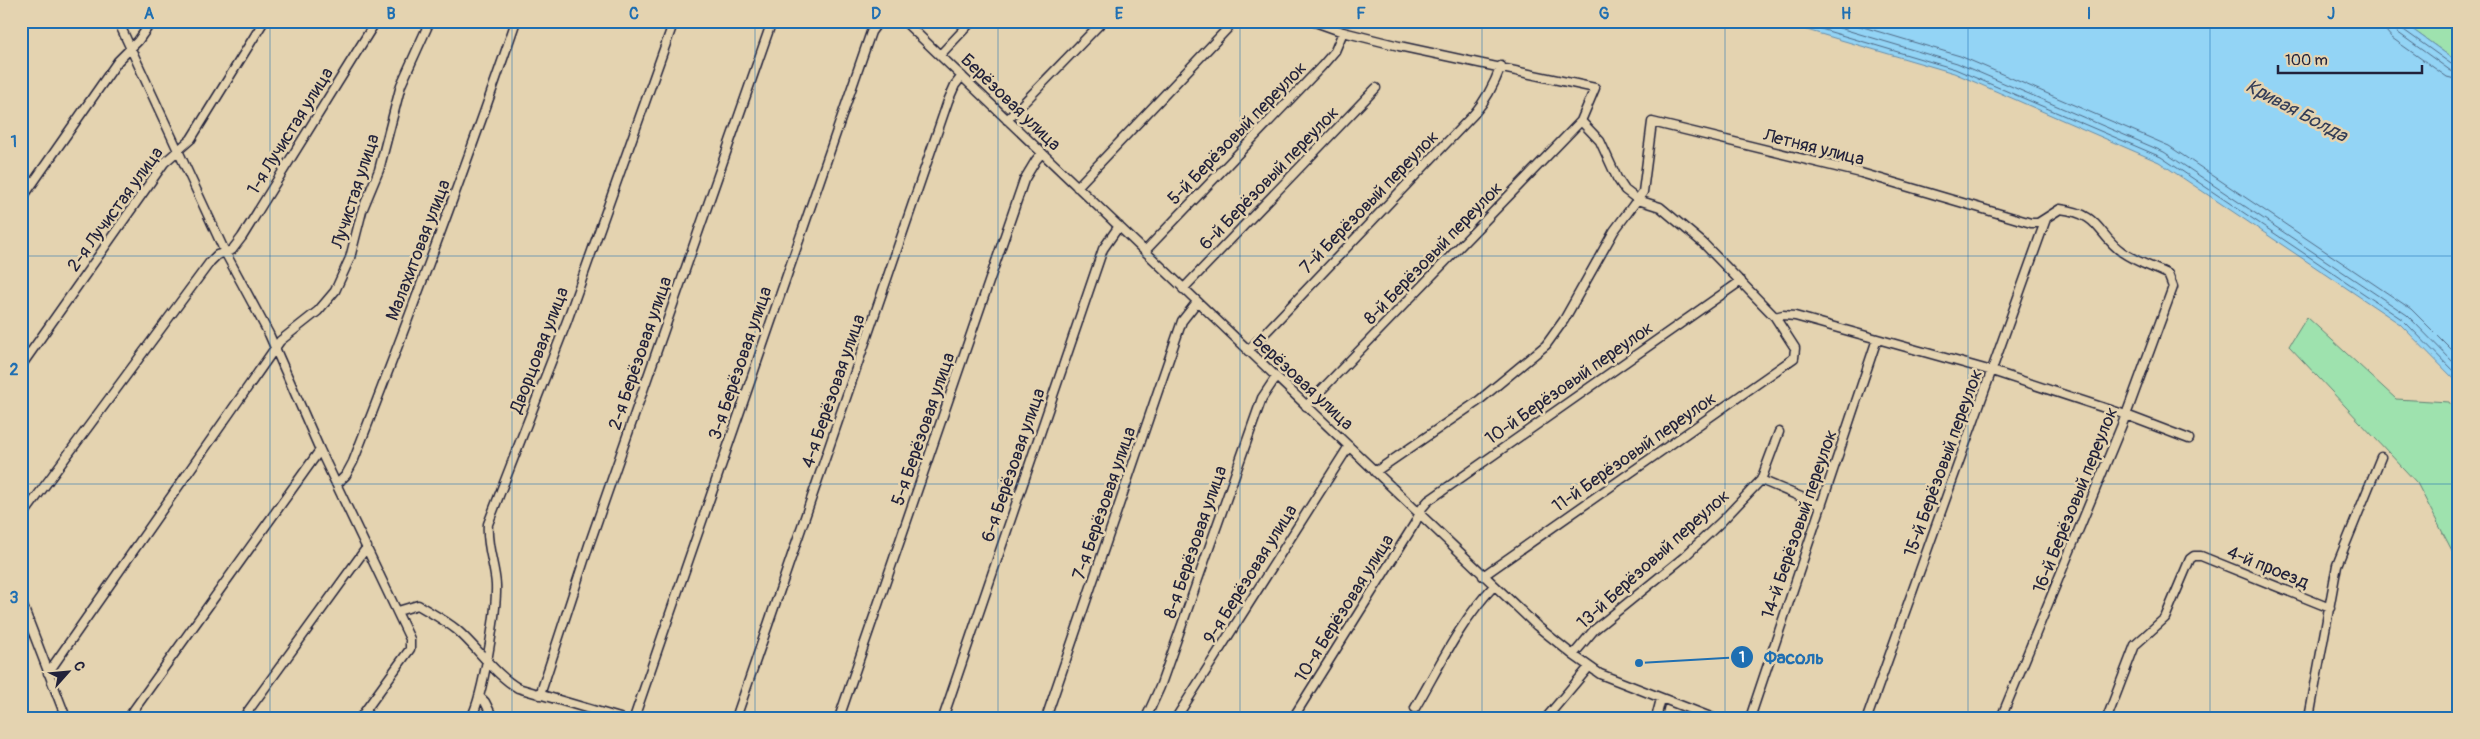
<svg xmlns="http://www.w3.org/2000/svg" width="2480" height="739" viewBox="0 0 2480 739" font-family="Pangolin,sans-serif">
<rect width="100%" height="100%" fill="#e4d3b0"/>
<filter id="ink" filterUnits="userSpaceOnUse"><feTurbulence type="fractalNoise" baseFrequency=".02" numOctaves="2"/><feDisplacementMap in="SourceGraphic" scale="10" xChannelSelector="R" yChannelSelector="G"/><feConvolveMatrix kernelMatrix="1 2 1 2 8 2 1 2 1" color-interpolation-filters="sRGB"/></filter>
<g filter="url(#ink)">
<!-- green -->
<path fill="#9ee2ae" stroke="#608274" d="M2401,21H2450L2459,27V63Z
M2307,317L2396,399L2449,402L2459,417V564L2417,483L2289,346Z"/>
<!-- water -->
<path fill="#93d4f5" stroke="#668dab" d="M1776,21H2401L2459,63V384L2400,324L2159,162L1954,73Z"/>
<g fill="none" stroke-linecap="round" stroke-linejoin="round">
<!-- shore -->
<path stroke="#4f6985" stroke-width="1" d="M1794,21L1955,69L2161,157L2403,320L2459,377
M1816,21L1957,63L2164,152L2407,315L2459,368
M1843,21L1960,56L2169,146L2411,309L2459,357
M2385,21L2386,31L2392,38L2447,77L2459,80
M2392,21L2397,32L2451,71L2459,73
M2398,21L2401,28L2454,66H2459"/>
<!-- minor casing -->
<g stroke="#22223b" stroke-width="11">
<path id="minor" d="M118,21L225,252L269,334L320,450L410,639V649L360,718
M904,21L1537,626L1573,655L1600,674L1713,718
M1312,21L1343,32L1399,46L1595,88L1581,121L1600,141L1617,178L1625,190L1638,200L1660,207L1703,243L1775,317L1795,348L1794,358L1483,576
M940,55L972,21
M1007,120L1103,21
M1077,187L1228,28
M21,200L118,61L138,41L152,21
M1145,251L1322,66L1335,51L1343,32
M1183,289L1376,88
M1775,317L1783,315L1795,316L1992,371L2126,415L2189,439
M1248,351L1474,114C1487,99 1494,85 1501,66
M21,366L164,163L191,139L264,21
M1306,406L1581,121
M1375,472L1477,402L1546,345L1564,320L1614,231L1643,192L1652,122L1861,173L2031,223H2038L2060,209C2101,214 2096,233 2122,252C2136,262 2153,267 2168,274L2173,287L2126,415L2001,718
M1761,480L1820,505
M337,484L346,475L353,462C410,316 465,170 516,21
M21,518L210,262L217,255L232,250L242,237L376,21
M21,601L66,718
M398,611L418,605C431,613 445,620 457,630C478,648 494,674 518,688L620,718
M1573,655L1594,630L1684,557L1722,521L1761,480L1779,432
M48,673L280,341L318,311L335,291L350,258L362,211L379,170L401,85L430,21
M540,695L589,545L772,21
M479,696L485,702L493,718
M1415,708C1439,667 1461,620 1494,586
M128,718L320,450
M243,718L367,547
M471,718C483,697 497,610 496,585C495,565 486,546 488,524L567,321L674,21
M634,718L871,32L879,21
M736,718L948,101L955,85L962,76
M839,718L1024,180L1036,160L1042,153
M943,718L1103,249L1119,226
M1046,718L1182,321L1197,302
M1146,718L1160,687L1262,398L1276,377
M1176,718L1349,446
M1293,718L1415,523L1422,508L1428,501L1741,281
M1546,718L1589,667
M1656,718L1661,699
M1750,718L1877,339
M1867,718L2046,219
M2107,718L2135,645L2165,618L2190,559L2194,556H2201L2330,608
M2309,718L2337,565L2381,457"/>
</g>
<!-- minor -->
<use href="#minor" stroke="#e4d3b0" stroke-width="8"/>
</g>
</g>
<!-- grid -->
<path fill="none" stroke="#1f6fb2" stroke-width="1" stroke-opacity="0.55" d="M270,21V718M512,21V718M755,21V718M998,21V718M1240,21V718M1482,21V718M1725,21V718M1968,21V718M2210,21V718M21,256H2459M21,484H2459"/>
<g text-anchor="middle" stroke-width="5" stroke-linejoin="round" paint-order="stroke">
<!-- street labels -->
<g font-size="18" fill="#22223b" stroke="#e4d3b0">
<text transform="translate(1011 102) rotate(44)" y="6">Берёзовая улица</text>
<text transform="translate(290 131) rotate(-58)" y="6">1-я Лучистая улица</text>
<text transform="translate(1237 133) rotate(-46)" y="6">5-й Берёзовый переулок</text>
<text transform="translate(1814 147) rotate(14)" y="6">Летняя улица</text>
<text transform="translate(1269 178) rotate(-46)" y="6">6-й Берёзовый переулок</text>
<text transform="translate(355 191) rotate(-72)" y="6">Лучистая улица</text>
<text transform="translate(1369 202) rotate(-46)" y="6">7-й Берёзовый переулок</text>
<text transform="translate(115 209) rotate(-54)" y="6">2-я Лучистая улица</text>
<text transform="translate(418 250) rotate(-69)" y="6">Малахитовая улица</text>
<text transform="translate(1433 253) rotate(-46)" y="6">8-й Берёзовый переулок</text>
<text transform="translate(539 350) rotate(-69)" y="6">Дворцовая улица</text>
<text transform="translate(640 353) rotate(-71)" y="6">2-я Берёзовая улица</text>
<text transform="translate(740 363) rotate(-71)" y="6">3-я Берёзовая улица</text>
<text transform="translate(1303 382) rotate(43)" y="6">Берёзовая улица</text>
<text transform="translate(1569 383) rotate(-35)" y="6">10-й Берёзовый переулок</text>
<text transform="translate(833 391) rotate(-71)" y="6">4-я Берёзовая улица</text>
<text transform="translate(923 429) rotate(-71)" y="6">5-я Берёзовая улица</text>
<text transform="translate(1634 452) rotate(-35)" y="6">11-й Берёзовый переулок</text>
<text transform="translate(1943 463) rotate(-70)" y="6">15-й Берёзовый переулок</text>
<text transform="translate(1013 465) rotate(-71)" y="6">6-я Берёзовая улица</text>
<text transform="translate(2075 500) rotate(-68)" y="6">16-й Берёзовый переулок</text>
<text transform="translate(1104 503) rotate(-71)" y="6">7-я Берёзовая улица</text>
<text transform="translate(1799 524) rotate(-71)" y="6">14-й Берёзовый переулок</text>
<text transform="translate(1195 542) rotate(-71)" y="6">8-я Берёзовая улица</text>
<text transform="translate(1653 559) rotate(-42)" y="6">13-й Берёзовый переулок</text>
<text transform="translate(2268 567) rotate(22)" y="6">4-й проезд</text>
<text transform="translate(1250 574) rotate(-58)" y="6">9-я Берёзовая улица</text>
<text transform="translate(1344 608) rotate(-58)" y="6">10-я Берёзовая улица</text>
</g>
<!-- water labels -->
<g font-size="19" font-style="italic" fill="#333d57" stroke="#e4d3b0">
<text transform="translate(2297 110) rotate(28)" y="7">Кривая Болда</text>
</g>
</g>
<!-- callouts -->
<path fill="none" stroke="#1f6fb2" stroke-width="2" d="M1639 663L1742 657"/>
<g fill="#1f6fb2" stroke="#e4d3b0" stroke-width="2">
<circle cx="1639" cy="663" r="5"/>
<circle cx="1742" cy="657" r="12"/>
</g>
<g font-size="15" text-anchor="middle" font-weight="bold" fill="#fff">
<text x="1742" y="662">1</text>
</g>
<g font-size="19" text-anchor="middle" font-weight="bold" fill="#1f6fb2" stroke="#e4d3b0" stroke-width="5" stroke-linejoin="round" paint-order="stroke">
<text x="1794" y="664">Фасоль</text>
</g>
<!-- margin -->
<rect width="2480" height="739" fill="none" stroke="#e4d3b0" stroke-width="55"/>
<!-- north arrow -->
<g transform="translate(68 672) rotate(63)" stroke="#e4d3b0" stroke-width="4" paint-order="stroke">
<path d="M0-4L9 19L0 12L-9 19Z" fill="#22223b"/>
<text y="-8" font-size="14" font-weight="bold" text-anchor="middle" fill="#22223b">С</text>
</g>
<!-- scale -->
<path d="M2278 65v8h144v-8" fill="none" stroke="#22223b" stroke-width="2.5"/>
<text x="2285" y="65" font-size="15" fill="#22223b" stroke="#e4d3b0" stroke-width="4" paint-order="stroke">100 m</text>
<rect x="28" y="28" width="2424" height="684" fill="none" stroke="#1f6fb2" stroke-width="2"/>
<g font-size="16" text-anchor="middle" font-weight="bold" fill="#1f6fb2">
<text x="149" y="19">A</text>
<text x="391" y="19">B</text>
<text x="634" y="19">C</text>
<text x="876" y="19">D</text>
<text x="1119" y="19">E</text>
<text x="1361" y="19">F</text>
<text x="1604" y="19">G</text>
<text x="1846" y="19">H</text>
<text x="2089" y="19">I</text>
<text x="2331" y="19">J</text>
<text x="14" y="147">1</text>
<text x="14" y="375">2</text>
<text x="14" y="603">3</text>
</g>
</svg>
